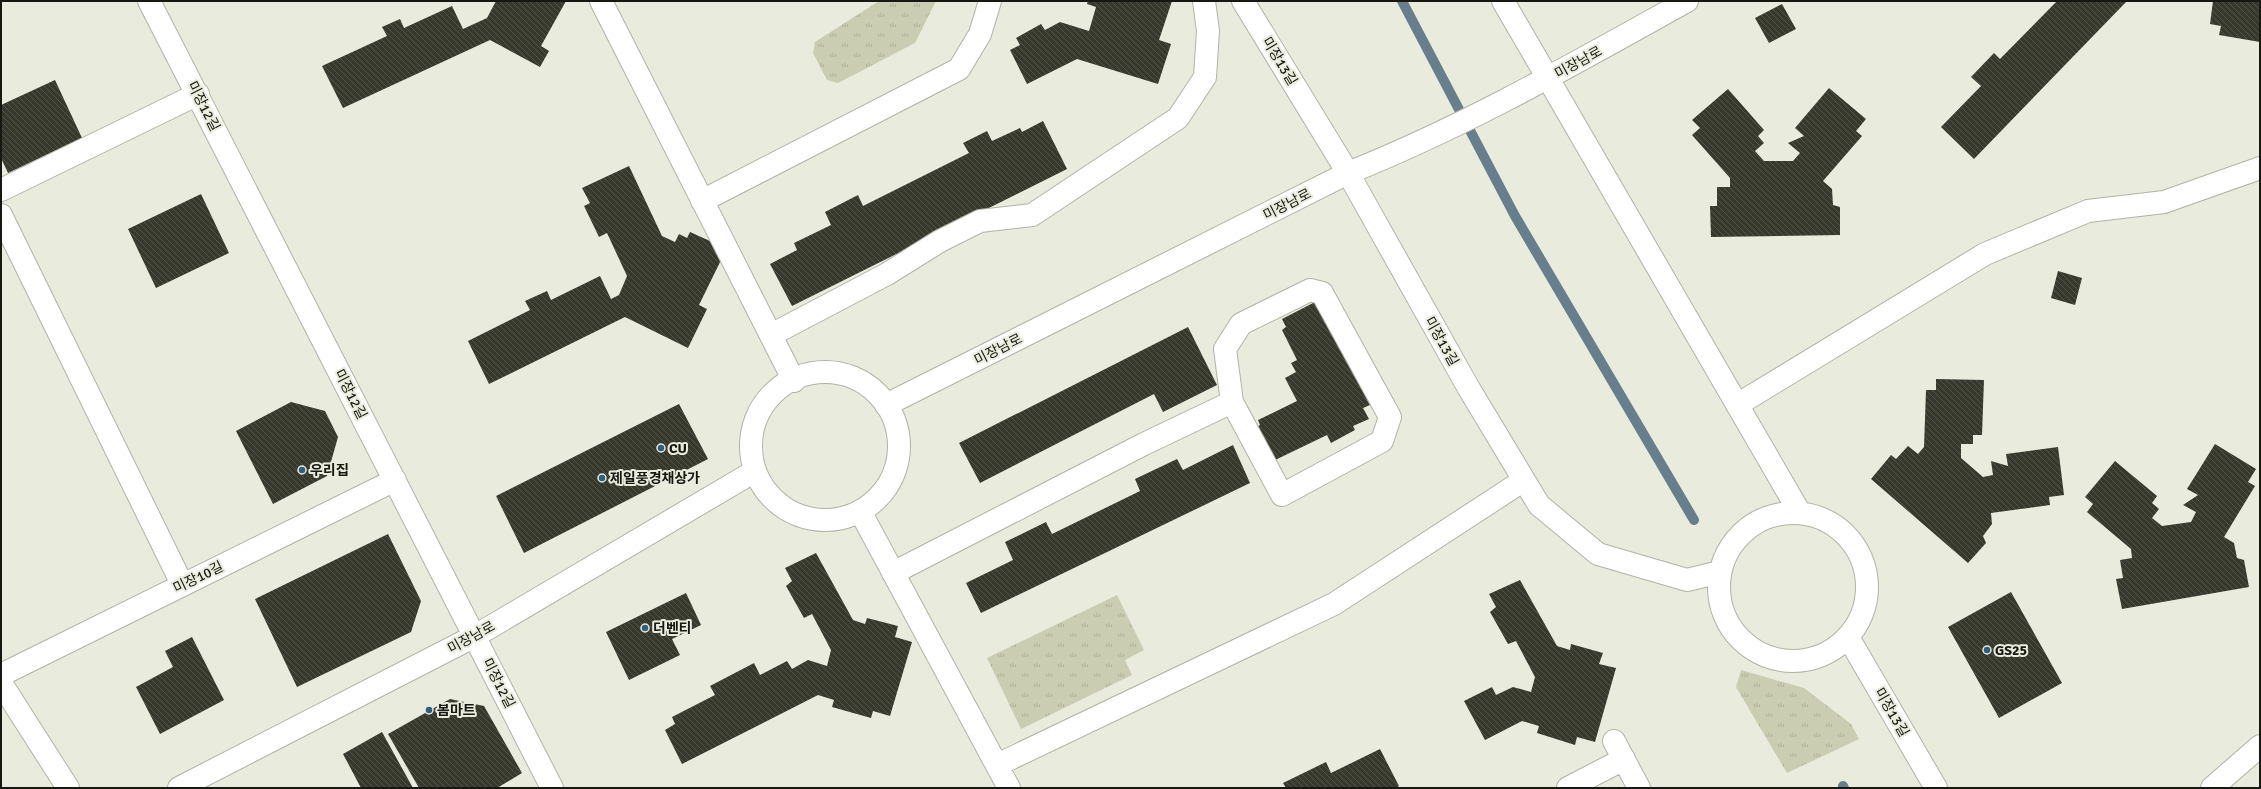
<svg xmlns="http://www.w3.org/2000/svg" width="2261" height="789" viewBox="0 0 2261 789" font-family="Signika,'Noto Sans KR',sans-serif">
<defs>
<pattern id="grass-tufts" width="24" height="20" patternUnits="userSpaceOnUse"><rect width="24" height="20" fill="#cacdb1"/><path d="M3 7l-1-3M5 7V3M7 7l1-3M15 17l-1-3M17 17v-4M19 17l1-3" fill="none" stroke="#adaf97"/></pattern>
<pattern id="building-back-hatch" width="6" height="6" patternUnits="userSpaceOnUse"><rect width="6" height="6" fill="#38392d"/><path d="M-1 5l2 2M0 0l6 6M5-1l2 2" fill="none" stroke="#525349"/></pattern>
</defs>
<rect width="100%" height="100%" fill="#e9ebdc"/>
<!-- grass -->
<path fill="url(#grass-tufts)" d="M879,1H936L915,43L838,83L827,80L813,53L815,42Z
M1117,595L1144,650L1125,660L1132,675L1021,729L987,658Z
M1741,670L1804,688L1851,724L1859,739L1787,773L1736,687Z"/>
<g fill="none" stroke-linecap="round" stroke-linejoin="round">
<!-- stream -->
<path stroke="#677e8c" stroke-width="10" d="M1402,1L1515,216L1694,520
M1843,786L1844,788"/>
</g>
<!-- building -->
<path fill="url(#building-back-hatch)" d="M496,1H566L541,46L549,51L540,67L490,40L343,108L322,66L387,36L382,27L400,19L404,28L452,6L463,29L487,18Z
M1088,1H1172L1159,40L1171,44L1158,84L1077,59L1027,84L1010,50L1020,45L1016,38L1041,24L1045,30L1060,22L1089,31L1096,7L1087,4Z
M2057,1H2127L1974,159L1941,127L1981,86L1971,77L1994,53L2000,59Z
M2213,1H2260V42L2219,35L2221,26L2210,24Z
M1782,4L1796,29L1769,43L1755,18Z
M55,80L82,138L8,173L1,158V105Z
M1829,88L1866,119L1856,131L1862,136L1823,181L1832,189L1833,205L1840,207V235L1711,237L1710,206H1717V187H1730V178L1692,135L1700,128L1692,120L1728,89L1764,130L1758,136L1764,143L1755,151L1764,161H1793L1800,153L1788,143L1804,136L1795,128Z
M1043,121L1067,169L792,306L770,264L797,250L794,243L831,225L825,212L858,195L863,206L969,153L963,143L987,131L992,141L1020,128L1022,132Z
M629,166L662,236L675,242L679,234L687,238L690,232L721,246L724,254L699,305L707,309L688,348L625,317L489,384L468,341L530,310L525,301L547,291L551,300L600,276L611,299L619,295L627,276L607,233L599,237L584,206L590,203L582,188Z
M201,194L229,253L156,288L128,229Z
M2058,271L2082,278L2075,305L2051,298Z
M1317,301L1370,405L1363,408L1369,419L1353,426L1355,430L1331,443L1327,435L1271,462L1254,428L1260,425L1258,420L1297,401L1285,378L1296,372L1291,363L1297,360L1282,330L1286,327L1282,319Z
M1188,327L1217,385L1163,412L1154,394L980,483L959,443Z
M1936,379L1984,380L1982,435H1973V444H1961V458L1983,477L1993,475L1991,461L2008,466L2006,454L2058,447L2064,495L2049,497L2050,505L1991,513L1992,524L1983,536L1986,543L1968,563L1871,479L1891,455L1896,459L1908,446L1918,454L1924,447L1926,390H1936Z
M291,402L325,411L338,437L327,476L273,504L236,431Z
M679,404L708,459L524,553L496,496Z
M2215,444L2256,469L2248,482L2255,486L2224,537L2234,543L2237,558L2244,560L2249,587L2122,609L2116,579L2123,578L2120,560L2132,558L2131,549L2087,512L2093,504L2085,497L2115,461L2157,496L2152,503L2159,509L2152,518L2162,526L2191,522L2196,512L2183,505L2198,495L2187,489Z
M1233,445L1250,483L981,613L966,583L1013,560L1005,542L1046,522L1052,534L1140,491L1135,479L1177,459L1183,470Z
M388,534L421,601L411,632L297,687L255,599Z
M816,553L853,620L865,624L867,618L898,626L895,637L912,642L890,716L873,711L871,718L832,707L834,700L818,695L682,764L665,730L675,724L672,717L715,695L710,686L754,663L760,675L787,661L792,669L808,660L827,666L831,650L812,614L804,618L786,586L792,581L785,568Z
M1520,580L1557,646L1570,650L1571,644L1603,653L1599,664L1616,668L1595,742L1577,737L1575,745L1537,733L1539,726L1522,721L1485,740L1464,701L1492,687L1496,695L1513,687L1531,692L1535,677L1516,641L1508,644L1490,612L1496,607L1489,594Z
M2011,592L2062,683L1999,718L1948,627Z
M686,593L701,625L672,639L680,655L629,680L606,632Z
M192,637L224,700L160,734L136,687L173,667L165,651Z
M450,699L484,706L522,773L497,788H419L388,734Z
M382,732L413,788H361L343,754Z
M1380,749L1399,786L1396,788H1286L1283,783L1326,762L1331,773Z"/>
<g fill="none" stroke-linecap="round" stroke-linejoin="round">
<!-- minor casing -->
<g stroke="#b1b3a5" stroke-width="24">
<path id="minor" d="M149,1L552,788
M601,1L794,381
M1243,1L1348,173L1468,387L1539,505L1598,554L1687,580L1720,572
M1503,1L1800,513
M1,190L198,94
M702,201L959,69L980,34L990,1
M1,215L182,584
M771,335L887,274L940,241L980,221L1032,215L1178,118L1205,77L1208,31L1204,1
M751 446a74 74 0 1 1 148 0a74 74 0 1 1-148 0Z
M886,405L1348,173C1466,126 1577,62 1687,1
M1737,405L1985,254L2088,211L2164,202L2260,168
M860,511L1009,788
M1719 587a74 74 0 1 1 148 0a74 74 0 1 1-148 0Z
M893,573L1144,444L1232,402L1282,495L1382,441L1390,417L1322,293L1310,290L1241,324L1225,349L1232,402
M1848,637L1936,788
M1,675L395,480
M1,683L68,788
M1614,741L1639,788
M997,765L1334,604L1524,480
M179,788L475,636L755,471
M1568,788L1624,759
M2212,788L2260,746"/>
</g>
<!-- minor -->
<use href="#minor" stroke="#fff" stroke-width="22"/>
</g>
<!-- markers -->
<g fill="#305f7e" stroke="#e9ebdc" stroke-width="1.5">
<circle cx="661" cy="448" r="4"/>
<circle cx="302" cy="470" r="4"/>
<circle cx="602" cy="478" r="4"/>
<circle cx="645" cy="628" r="4"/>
<circle cx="1987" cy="650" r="4"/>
<circle cx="429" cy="710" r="4"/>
</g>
<g text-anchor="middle" stroke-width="4" stroke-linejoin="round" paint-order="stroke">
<!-- street labels -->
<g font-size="14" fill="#171812" stroke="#e9ebdc">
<text transform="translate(1280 61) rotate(59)" y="5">미장13길</text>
<text transform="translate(1578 62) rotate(-29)" y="5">미장남로</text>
<text transform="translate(204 106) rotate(63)" y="5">미장12길</text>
<text transform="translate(1287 204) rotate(-27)" y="5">미장남로</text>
<text transform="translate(1442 341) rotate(61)" y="5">미장13길</text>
<text transform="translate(998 349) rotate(-27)" y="5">미장남로</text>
<text transform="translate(351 394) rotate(63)" y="5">미장12길</text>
<text transform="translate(198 577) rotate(-26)" y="5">미장10길</text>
<text transform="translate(471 637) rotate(-29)" y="5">미장남로</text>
<text transform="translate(499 683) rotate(63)" y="5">미장12길</text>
<text transform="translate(1892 712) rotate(60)" y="5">미장13길</text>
</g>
<!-- poi labels -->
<g font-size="14" font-weight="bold" fill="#171812" stroke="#e9ebdc" text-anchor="start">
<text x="669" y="453">CU</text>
<text x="310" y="475">우리집</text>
<text x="610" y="483">제일풍경채상가</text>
<text x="653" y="633">더벤티</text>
<text x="1995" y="655">GS25</text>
<text x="437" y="715">봄마트</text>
</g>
</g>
<!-- border -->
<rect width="2261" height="789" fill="none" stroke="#171812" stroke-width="4"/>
</svg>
